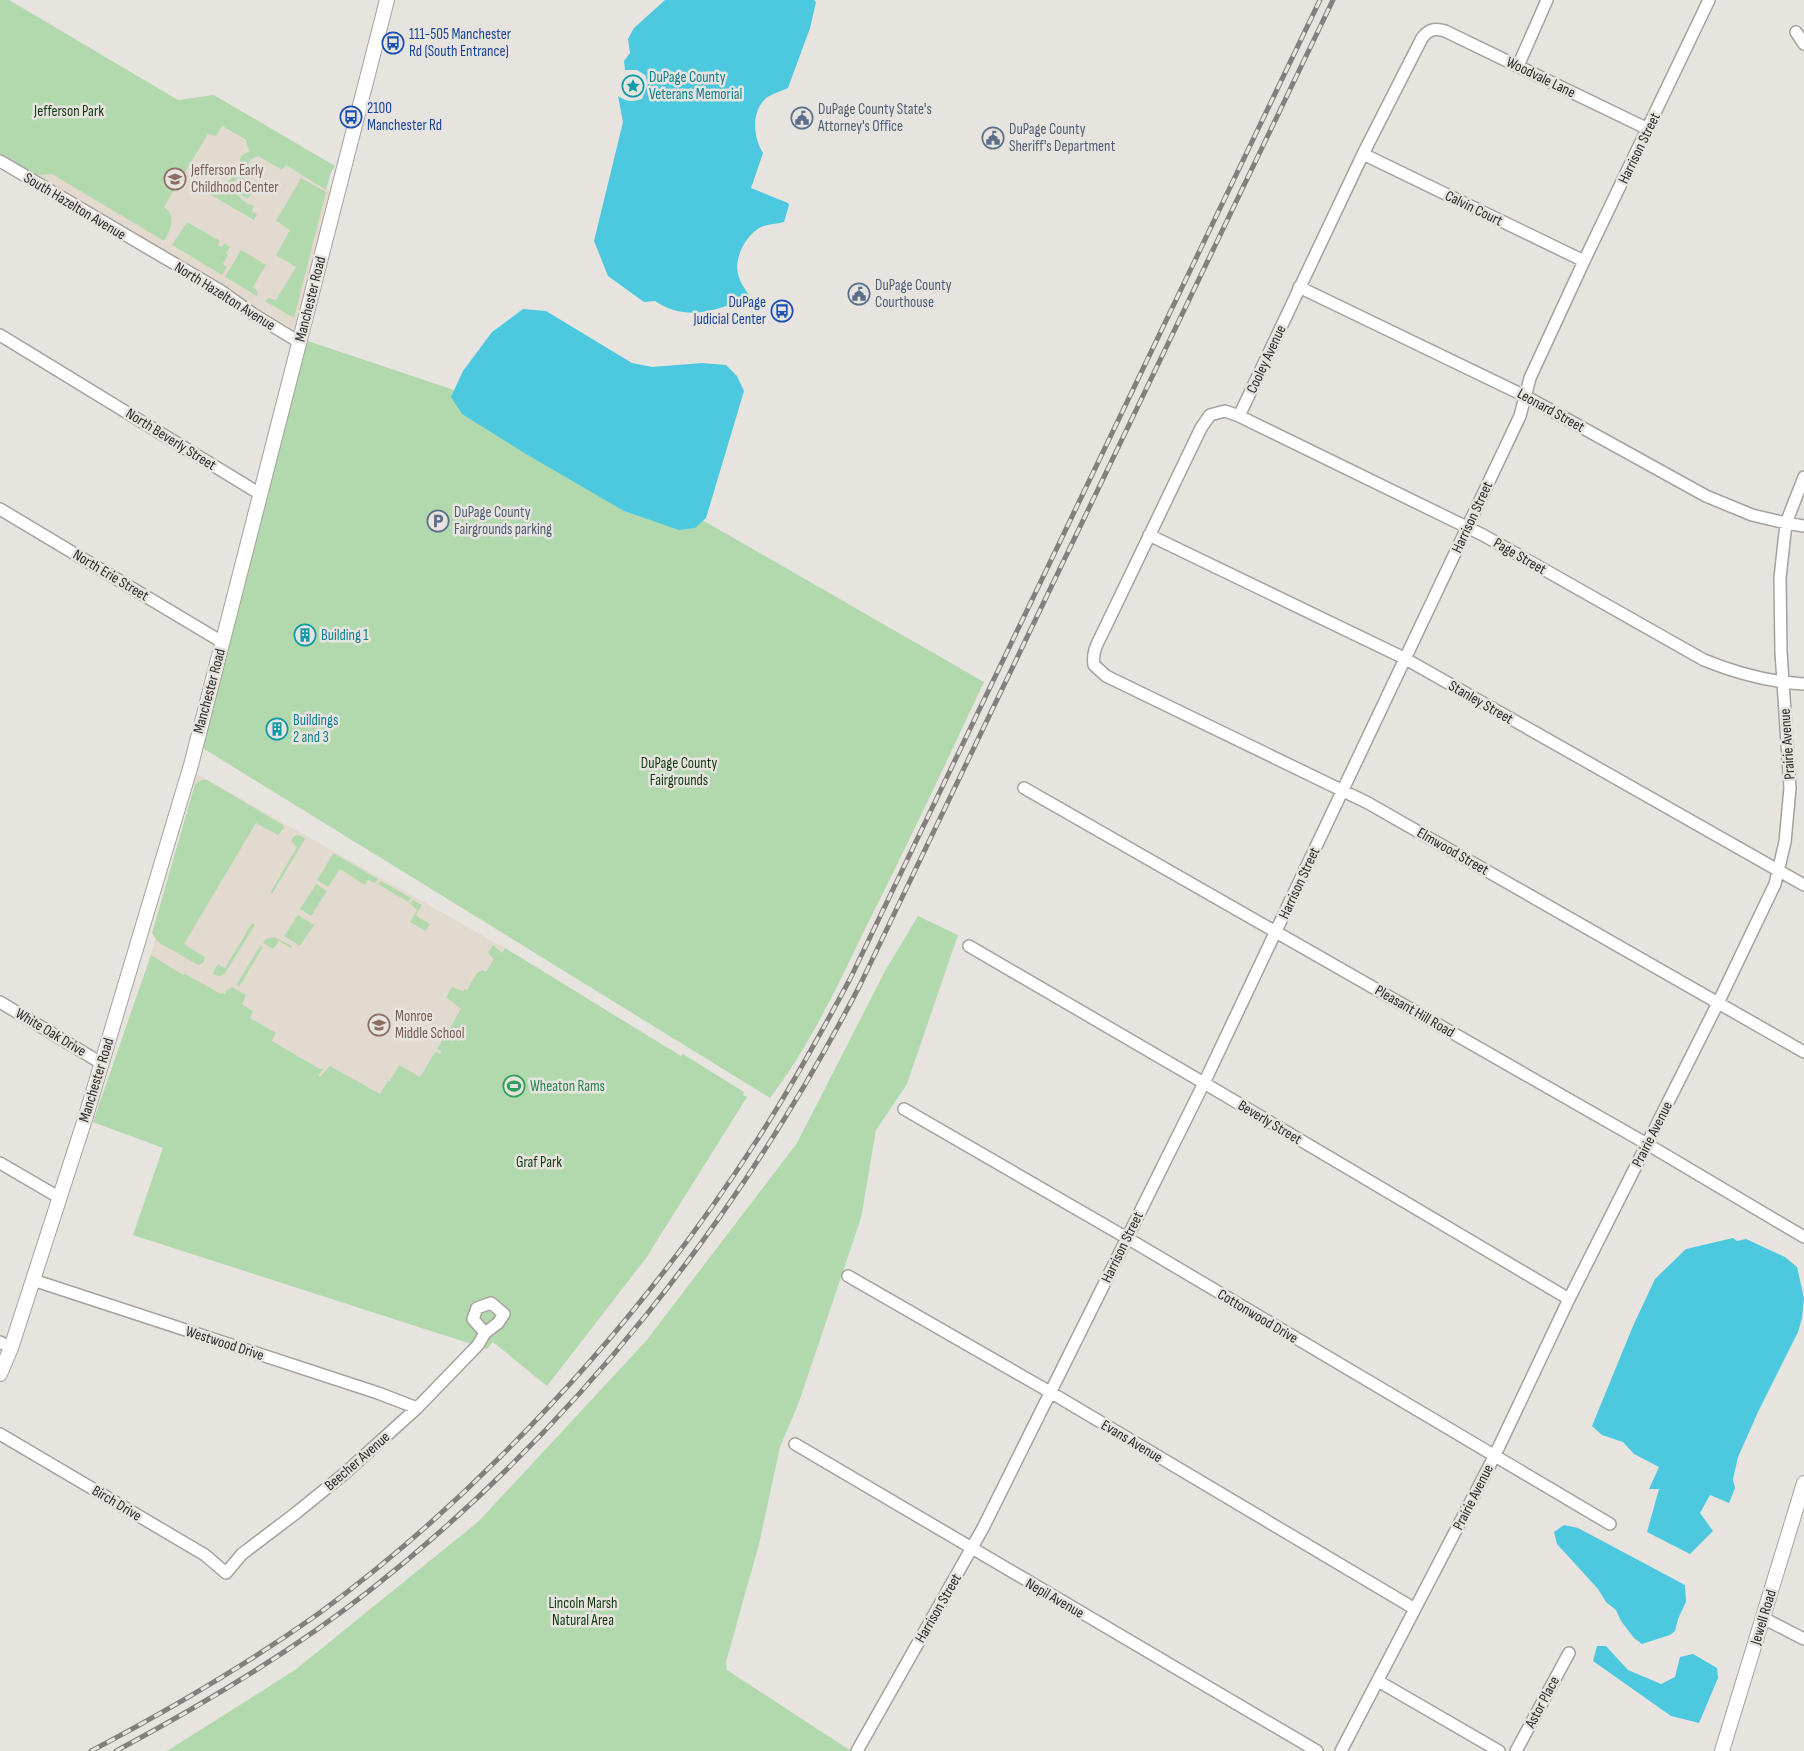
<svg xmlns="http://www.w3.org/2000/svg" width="1804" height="1751" viewBox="0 0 1804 1751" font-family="'Sofia Sans Condensed',sans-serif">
<rect width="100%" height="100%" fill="#e7e4df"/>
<!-- built -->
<path fill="#e3dacf" d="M0,0H9L334,193L298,332L0,155Z
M197,774L505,948L747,1097L646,1258L547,1386L493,1342L487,1349L133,1235L163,1148L93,1122L151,955Z"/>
<!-- green -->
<path fill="#b2d9ae" d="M0,0H9L178,100L214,95L335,166L331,172L326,190L286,165L282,170L258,156L250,160L248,166L239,163L241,156L249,151L246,140L222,126L216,136L208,134L164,207C177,216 171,229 164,241L52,174L37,175L0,153Z
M239,167L248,173L240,185L252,192L248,199L236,193L234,189L239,178L238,173L236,171Z
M235,173L238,176L233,185V191L245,202L254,206L252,211L257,214L254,220L206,192C219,188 227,186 235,173Z
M301,178L326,192L294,318L265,301L268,298L276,300L296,267L276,255L290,230L276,221Z
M187,222L220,241L218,245L222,247L224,243L230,247L226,253L228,255L223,264L227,267L222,275L172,245Z
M241,250L266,265L253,287L258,291L257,296L225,277Z
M305,340L454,390L692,514L984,682C945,765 906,848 865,929C837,987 809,1047 770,1098L201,747Z
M202,780H207L283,825L284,828L278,835L256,823L184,944L205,957L203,963L198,965L158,942L152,933L195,784Z
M299,835L305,839L272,894L270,893L297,847L291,841L294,836Z
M333,854H335L378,879L375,883L368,880L365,885L340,869L328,887L317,880Z
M381,881L411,898L408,902L378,884Z
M316,884L327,891L311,916L300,909Z
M413,900L422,905L416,915L430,924L426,931L410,922L417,910L410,904Z
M298,915L314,925L300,946L284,936Z
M918,916L958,935L907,1084L876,1130L861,1218L799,1402L780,1447L759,1544L726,1662L727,1670L851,1751H167L295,1670L479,1521L646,1341L797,1143L885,971Z
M252,923L255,925L225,973L221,976L214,975L213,972L218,964L225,968Z
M274,937L292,946L291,948L279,941L273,949L263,943L266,939Z
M493,945L502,953L505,948L681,1056L683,1054L744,1092L743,1095L747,1097L646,1258L547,1386L493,1342L487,1349L133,1235L163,1148L93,1122L151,955L183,975L185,974L219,993L226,994L225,991L232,987L246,995L242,1004L253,1011L250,1018L276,1033L272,1041L318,1068L323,1069L327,1064L318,1076L320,1077L330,1066L380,1094L388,1081H390L399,1065L420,1077L434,1054L436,1052L440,1054L442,1051L437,1049L461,1009L446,997L452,987L463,991L464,989L467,990L477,973L482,970L486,972L494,959L488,953Z
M260,946L263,947L239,987L237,984Z"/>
<!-- water -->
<path fill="#4cc9df" d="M665,0H814L816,2L810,28L788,88C781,91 772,94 766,98C751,112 753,137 763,153L751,188L788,203L789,205L784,222C777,224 768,224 761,227C746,235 734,257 738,274C740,283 746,290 751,298C717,309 688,323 655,301L644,302L608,276L594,241L623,122L618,96C627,102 632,102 642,99L648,84L645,75L637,70H625L624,61L630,53L628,39L634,28Z
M523,309L546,311L632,363L652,367L702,363L726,365L737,376L744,391L706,518L695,528L679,530L624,511L526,454L462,414L451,397L463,371L492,332Z
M1733,1238L1737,1241L1746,1239L1785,1257L1797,1267L1804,1298L1802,1318L1798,1332L1758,1412L1738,1457L1733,1479L1735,1488L1729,1503L1710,1495L1700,1513L1713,1531L1690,1554L1647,1532L1659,1489H1649L1659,1467L1634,1454L1623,1442L1602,1435L1592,1426L1633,1326L1655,1279L1686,1249Z
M1564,1525L1578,1528L1685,1585L1686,1602L1678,1619L1675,1631L1670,1635L1642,1644L1634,1638L1621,1621L1616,1610L1606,1602L1598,1589L1557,1544L1554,1532Z
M1597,1646H1606L1628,1670L1661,1684L1675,1677L1680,1657L1693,1654L1717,1668L1718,1678L1699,1723L1671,1716L1593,1661Z"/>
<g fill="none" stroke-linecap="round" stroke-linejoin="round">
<!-- minor casing -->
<g stroke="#a5a19d" stroke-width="14">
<path id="minor" d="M1796,32L1804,44
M1518,66L1547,0
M1363,154L1584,261
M0,161L221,291L253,314L299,342
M1299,287L1525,396L1706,496L1752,515L1786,523L1804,526
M0,335L260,494
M1239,416L1363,154L1422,38C1429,29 1435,28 1445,31L1648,129
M0,509L222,642
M1149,535L1404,658L1804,885
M1804,684C1769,682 1736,673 1704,660L1483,535L1239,416L1225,411L1210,415L1201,428L1103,632C1097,644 1092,652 1094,665L1106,676L1368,803L1804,1052
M1024,788L1647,1144L1804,1237
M969,946L1204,1083L1569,1299
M0,1002L101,1063
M904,1109L1127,1238L1610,1524
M0,1163L60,1198
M848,1276L1050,1392L1415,1609
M33,1280L378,1393L417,1408
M0,1342L11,1348
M0,1434L205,1555L226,1573L242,1554L296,1513L344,1474L417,1408L478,1345L485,1333L473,1319L477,1308L491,1303L504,1314L498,1323L485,1333
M795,1444L1317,1751
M1763,1618L1804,1639
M1378,1681L1499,1751
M857,1751L983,1528L1204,1083L1520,416L1530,378L1584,261L1709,0
M1341,1751L1494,1457L1569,1299L1718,1003L1775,884L1785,842L1790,788L1781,652L1780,578L1786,523L1804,477
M1516,1751L1569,1653"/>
</g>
<!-- tertiary casing -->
<g stroke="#a5a19d" stroke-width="16">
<path id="tertiary" d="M0,1374L11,1348L85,1119L191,765L387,0
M1722,1751L1804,1483"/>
</g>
<!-- minor -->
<use href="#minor" stroke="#fff" stroke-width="11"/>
<!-- tertiary -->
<use href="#tertiary" stroke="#fff" stroke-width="14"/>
<!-- rail casing -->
<g stroke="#82807d" stroke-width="5">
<path id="rail" d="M91,1751C169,1710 246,1665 318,1614C382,1567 442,1515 498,1459C597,1361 684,1254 759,1137C792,1086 821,1033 850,979L1320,0
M116,1751C204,1704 290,1653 369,1591C575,1429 740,1217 860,985L1333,0"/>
</g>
<!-- rail -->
<use href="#rail" stroke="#e7e4df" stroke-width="3" stroke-dasharray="9" stroke-linecap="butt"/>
</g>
<!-- icons -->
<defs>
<g id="bus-ring" transform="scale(1.125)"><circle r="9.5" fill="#e7e4df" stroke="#1a4fb4" stroke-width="1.5"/><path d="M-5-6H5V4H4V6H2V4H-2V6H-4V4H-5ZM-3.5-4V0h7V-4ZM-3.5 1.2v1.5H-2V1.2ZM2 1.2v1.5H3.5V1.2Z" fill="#1a4fb4"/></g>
<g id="sight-ring" transform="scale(1.125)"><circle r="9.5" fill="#e7e4df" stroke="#0f9aa8" stroke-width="1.5"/><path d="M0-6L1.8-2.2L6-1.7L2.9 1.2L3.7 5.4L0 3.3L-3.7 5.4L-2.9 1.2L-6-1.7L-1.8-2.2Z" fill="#0f9aa8"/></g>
<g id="civic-ring" transform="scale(1.125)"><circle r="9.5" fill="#e7e4df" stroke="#5c6f8a" stroke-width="1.5"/><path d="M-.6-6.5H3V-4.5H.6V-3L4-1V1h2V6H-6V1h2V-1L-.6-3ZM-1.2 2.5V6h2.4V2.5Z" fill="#5c6f8a"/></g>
<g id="school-ring" transform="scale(1.125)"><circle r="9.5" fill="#e7e4df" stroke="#8d6e63" stroke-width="1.5"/><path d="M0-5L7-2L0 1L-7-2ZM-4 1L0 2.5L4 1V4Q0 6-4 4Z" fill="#8d6e63"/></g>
<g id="parking-ring" transform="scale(1.125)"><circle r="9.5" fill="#e7e4df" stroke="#5c6f8a" stroke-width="1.5"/><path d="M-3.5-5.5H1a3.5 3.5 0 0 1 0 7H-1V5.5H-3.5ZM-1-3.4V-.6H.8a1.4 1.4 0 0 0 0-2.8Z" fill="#5c6f8a"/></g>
<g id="building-ring" transform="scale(1.125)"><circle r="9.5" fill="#e7e4df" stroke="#0f9aa8" stroke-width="1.5"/><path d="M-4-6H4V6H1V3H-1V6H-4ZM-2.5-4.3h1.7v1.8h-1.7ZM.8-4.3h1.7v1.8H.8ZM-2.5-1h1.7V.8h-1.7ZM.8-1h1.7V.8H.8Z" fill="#0f9aa8"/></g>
<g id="stadium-ring" transform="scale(1.125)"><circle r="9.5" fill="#e7e4df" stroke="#2e9e5b" stroke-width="1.5"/><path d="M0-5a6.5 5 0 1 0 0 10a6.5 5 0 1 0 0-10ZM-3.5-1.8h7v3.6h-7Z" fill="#2e9e5b"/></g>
</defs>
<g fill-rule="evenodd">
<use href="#bus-ring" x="393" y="43"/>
<use href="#sight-ring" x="633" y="86"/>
<use href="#bus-ring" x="351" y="117"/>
<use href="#civic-ring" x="802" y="118"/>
<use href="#civic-ring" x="993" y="138"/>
<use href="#school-ring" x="175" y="179"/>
<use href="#civic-ring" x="859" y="294"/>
<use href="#bus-ring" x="782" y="311"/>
<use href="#parking-ring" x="438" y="521"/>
<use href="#building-ring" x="305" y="635"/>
<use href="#building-ring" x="277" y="729"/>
<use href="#school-ring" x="379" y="1025"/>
<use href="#stadium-ring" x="514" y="1086"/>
</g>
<g text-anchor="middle" stroke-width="5" stroke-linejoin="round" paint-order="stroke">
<!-- transit labels -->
<g font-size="15" fill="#164399" stroke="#e7e4df" text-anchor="start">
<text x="409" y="39">111-505 Manchester<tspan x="409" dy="17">Rd (South Entrance)</tspan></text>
<text x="367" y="113">2100<tspan x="367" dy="17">Manchester Rd</tspan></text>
<text x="766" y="307" text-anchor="end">DuPage<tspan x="766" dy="17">Judicial Center</tspan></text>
</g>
<!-- culture labels -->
<g font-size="15" fill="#0d838f" stroke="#e7e4df" text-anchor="start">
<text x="649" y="82">DuPage County<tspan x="649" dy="17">Veterans Memorial</tspan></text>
<text x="321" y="640">Building 1</text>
<text x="293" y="725">Buildings<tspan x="293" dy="17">2 and 3</tspan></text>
</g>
<!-- street labels -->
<g font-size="15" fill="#2c2b29" stroke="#e7e4df">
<text transform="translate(1541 77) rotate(26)" y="5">Woodvale Lane</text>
<text transform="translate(1639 148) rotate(-64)" y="5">Harrison Street</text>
<text transform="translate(75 206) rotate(31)" y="5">South Hazelton Avenue</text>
<text transform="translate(1474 208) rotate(26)" y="5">Calvin Court</text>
<text transform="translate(225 296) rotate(32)" y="5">North Hazelton Avenue</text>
<text transform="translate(310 299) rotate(-76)" y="5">Manchester Road</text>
<text transform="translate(1266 359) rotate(-65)" y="5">Cooley Avenue</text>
<text transform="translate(1551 410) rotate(29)" y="5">Leonard Street</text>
<text transform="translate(171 439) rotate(32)" y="5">North Beverly Street</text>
<text transform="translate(1472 517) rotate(-65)" y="5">Harrison Street</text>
<text transform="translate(1520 556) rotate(30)" y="5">Page Street</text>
<text transform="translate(111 575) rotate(31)" y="5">North Erie Street</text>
<text transform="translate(209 691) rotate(-75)" y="5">Manchester Road</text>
<text transform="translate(1481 702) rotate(30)" y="5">Stanley Street</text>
<text transform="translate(1787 744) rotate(-94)" y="5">Prairie Avenue</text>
<text transform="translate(1453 851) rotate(30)" y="5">Elmwood Street</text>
<text transform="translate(1299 883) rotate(-65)" y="5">Harrison Street</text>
<text transform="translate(1415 1011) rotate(30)" y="5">Pleasant Hill Road</text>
<text transform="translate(51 1032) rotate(31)" y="5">White Oak Drive</text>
<text transform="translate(96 1080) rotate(-73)" y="5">Manchester Road</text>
<text transform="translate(1270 1122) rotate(31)" y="5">Beverly Street</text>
<text transform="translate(1652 1134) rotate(-63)" y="5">Prairie Avenue</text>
<text transform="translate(1122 1247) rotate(-64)" y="5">Harrison Street</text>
<text transform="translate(1258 1316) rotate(31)" y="5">Cottonwood Drive</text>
<text transform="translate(225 1343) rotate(18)" y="5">Westwood Drive</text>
<text transform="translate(1132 1441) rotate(31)" y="5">Evans Avenue</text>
<text transform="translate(357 1461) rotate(-41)" y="5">Beecher Avenue</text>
<text transform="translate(1473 1497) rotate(-63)" y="5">Prairie Avenue</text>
<text transform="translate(117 1503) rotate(31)" y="5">Birch Drive</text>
<text transform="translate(1055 1598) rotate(30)" y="5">Nepil Avenue</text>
<text transform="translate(938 1608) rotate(-60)" y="5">Harrison Street</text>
<text transform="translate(1763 1617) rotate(-73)" y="5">Jewell Road</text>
<text transform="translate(1542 1702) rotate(-62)" y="5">Astor Place</text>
</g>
<!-- service labels -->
<g font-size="15" fill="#4e5e75" stroke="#e7e4df" text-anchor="start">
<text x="818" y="114">DuPage County State's<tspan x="818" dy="17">Attorney's Office</tspan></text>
<text x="1009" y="134">DuPage County<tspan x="1009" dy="17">Sheriff's Department</tspan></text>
<text x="875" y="290">DuPage County<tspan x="875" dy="17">Courthouse</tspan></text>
<text x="454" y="517">DuPage County<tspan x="454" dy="17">Fairgrounds parking</tspan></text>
</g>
<!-- park labels -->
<g font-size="15" fill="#103a0e" stroke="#e7e4df">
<text x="69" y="116">Jefferson Park</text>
<text x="679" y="768">DuPage County<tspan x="679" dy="17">Fairgrounds</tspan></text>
<text x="539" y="1167">Graf Park</text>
<text x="583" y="1608">Lincoln Marsh<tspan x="583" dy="17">Natural Area</tspan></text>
</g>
<!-- education labels -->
<g font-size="15" fill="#785e54" stroke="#e7e4df" text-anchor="start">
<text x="191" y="175">Jefferson Early<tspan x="191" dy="17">Childhood Center</tspan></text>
<text x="395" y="1021">Monroe<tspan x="395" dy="17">Middle School</tspan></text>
</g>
<!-- leisure labels -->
<g font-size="15" fill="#27864d" stroke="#e7e4df" text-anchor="start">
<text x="530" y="1091">Wheaton Rams</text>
</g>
</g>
</svg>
